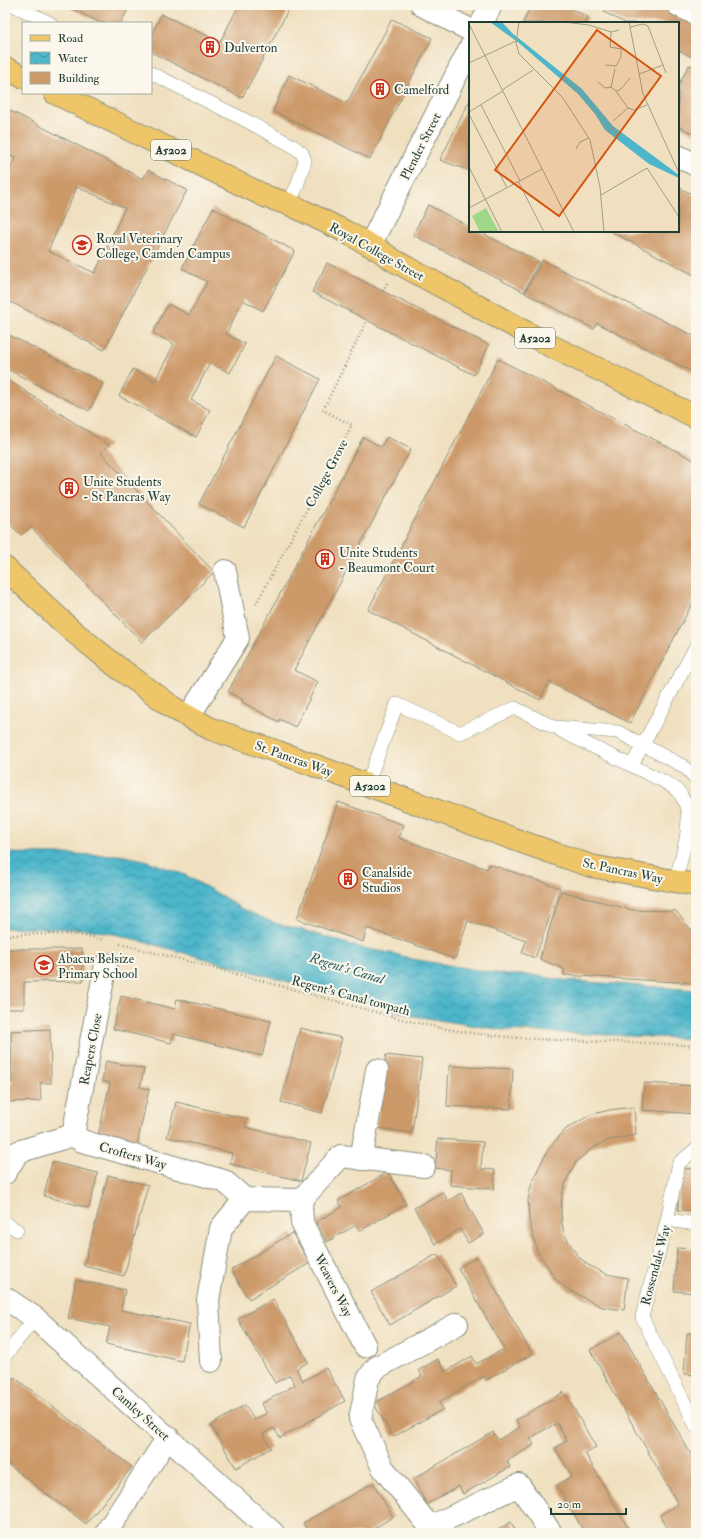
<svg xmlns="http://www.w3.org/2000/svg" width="701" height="1538" viewBox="0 0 701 1538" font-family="'IM FELL Double Pica',serif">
<defs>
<pattern id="water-waves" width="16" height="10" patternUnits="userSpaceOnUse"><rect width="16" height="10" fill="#4db6cb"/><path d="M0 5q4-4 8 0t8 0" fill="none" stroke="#3f95a6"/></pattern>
</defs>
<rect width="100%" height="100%" fill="#fbf7ec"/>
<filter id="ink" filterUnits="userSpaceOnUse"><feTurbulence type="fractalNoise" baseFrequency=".025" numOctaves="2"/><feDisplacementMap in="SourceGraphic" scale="8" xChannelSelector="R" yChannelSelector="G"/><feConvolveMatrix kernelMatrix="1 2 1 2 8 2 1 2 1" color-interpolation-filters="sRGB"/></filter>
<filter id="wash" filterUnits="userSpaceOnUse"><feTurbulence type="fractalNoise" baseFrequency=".012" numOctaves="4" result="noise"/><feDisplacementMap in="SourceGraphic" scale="16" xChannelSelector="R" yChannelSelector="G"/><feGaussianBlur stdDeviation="0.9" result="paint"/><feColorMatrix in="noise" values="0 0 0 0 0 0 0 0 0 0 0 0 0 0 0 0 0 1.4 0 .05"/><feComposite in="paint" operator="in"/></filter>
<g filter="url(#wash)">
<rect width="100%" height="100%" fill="#f0e0c0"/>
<!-- water -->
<path fill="url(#water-waves)" stroke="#367a80" d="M5,853L119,855L145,860L185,875L224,897L242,909L277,924L296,928L362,948L396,954L412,959L507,975H532L562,980L696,990V1039L503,1030L413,1016L119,935L87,929L5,928Z"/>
<g id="blocks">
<!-- building -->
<path fill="#cc9969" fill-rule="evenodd" d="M64,5H130L121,23H101Z
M239,5H291L242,98L151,52V38L161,14L220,42Z
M531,5H568L567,7L588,17L585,23H523Z
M603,5H656L696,25V59L678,50V23H625L604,12L607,7Z
M392,19L432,38L370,159L273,111L289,75L347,103Z
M689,65L696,68V135L678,126V86Z
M470,100V171L440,160Z
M5,108L143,179L148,170L187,190L104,350L5,299V178L15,158L5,153ZM77,187L125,208L95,273L48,251Z
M678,187L696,196V276L610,231H678Z
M428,205L470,227V231H478L539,262L524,292L413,235Z
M213,208L295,251L263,311L243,300L226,334L245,344L230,373L210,363L191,400L210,410L196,437L119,396L133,369L155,381L174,344L153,333L168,304L189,315L207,282L182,268Z
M542,260L696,337V374L597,323L594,329L525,293Z
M327,263L489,345L474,375L312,292Z
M5,333L103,383L89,411L5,368Z
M276,356L320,379L244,527L199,504Z
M498,359L696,461V596L630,723L549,682L540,700L368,610Z
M5,378L109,445L101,453L214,572L142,642L31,527L21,535L5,519Z
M363,437L381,447L387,437L411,449L294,670L318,682L295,727L279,719V722L242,702L243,700L228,692Z
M338,802L404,825L399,838L487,869L489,864L560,888L535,958L522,953L526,941L468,921L455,959L367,928L363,942L297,919Z
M561,891L632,910L676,911L696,936V980L692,983L564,975V969L540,959Z
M5,949H82L83,981L24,982V1009H5Z
M121,996L175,1009L177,999L271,1021L262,1056L174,1034L171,1043L113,1029Z
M300,1028L342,1038L322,1113L281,1102Z
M50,1029L51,1083H40L41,1101L5,1102V1083H12L11,1031Z
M386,1055L422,1059L412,1133L376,1128Z
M106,1061L144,1069L140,1087L149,1089L137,1145L98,1136L110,1083L102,1081Z
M449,1066L513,1069L511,1109L447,1106Z
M644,1083L696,1086V1114L642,1110Z
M176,1102L247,1119L245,1127L311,1143L301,1181L230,1164L232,1153L167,1137Z
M634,1107L636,1135L609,1140L591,1149L576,1162L567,1179L562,1194L561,1211L562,1224L565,1236L577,1255L588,1265L606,1274L628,1278L624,1310L602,1307L567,1289L555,1278L537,1251L529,1221L528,1200L532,1182L540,1165L549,1148L566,1129L590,1115L609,1110Z
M438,1139L483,1142L481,1169L495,1170L494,1189L450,1185L451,1170L435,1168Z
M52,1162L98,1173L89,1208L44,1196Z
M680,1168L696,1169V1211L678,1210Z
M388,1172L406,1204L360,1231L356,1225L327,1242L316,1222L342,1207L338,1201Z
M108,1175L148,1185L124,1276L84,1266Z
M443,1192L448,1201L461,1193L484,1234L468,1243L460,1229L435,1244L414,1208Z
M292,1233L310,1263L249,1299L231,1270Z
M677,1248L696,1249V1293L674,1291Z
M437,1254L456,1286L390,1325L371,1292Z
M477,1257L532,1354L486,1380L484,1376L439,1402L443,1409L393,1437L374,1404L422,1376L419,1370L438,1359L445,1372L472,1356L476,1364L504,1349L458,1268Z
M76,1280L125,1290L121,1310L190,1324L182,1361L106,1344L110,1327L68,1318Z
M273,1299L308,1362L296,1369L303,1381L326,1368L345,1401L280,1438L274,1428L263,1434L271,1448L236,1468L211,1425L245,1405L254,1420L267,1413L261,1404L295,1385L290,1375L275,1383L238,1319Z
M621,1332L696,1463V1533H670L660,1515L678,1504L590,1350Z
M687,1333H696V1375L684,1374Z
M14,1377L132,1467L86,1524L5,1462V1389Z
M564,1392L596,1447L585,1453L631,1533H585L557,1485L572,1476L555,1448L567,1441L557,1423L530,1438L534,1445L507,1461L510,1467L463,1494L459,1486L427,1504L413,1479L493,1432L498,1440L520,1427L516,1420Z
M373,1483L393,1517L366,1533H309L303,1523Z
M511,1522L517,1533H493Z"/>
</g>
</g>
<g filter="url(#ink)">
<use href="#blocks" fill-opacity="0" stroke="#888e7a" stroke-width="1"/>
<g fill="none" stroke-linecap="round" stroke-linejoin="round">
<!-- lane casing -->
<g stroke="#888e7a" stroke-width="14">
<path id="lane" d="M13,5L50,23
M151,73L243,119L293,146L302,153L305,161L297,186L289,204
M561,731L663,781C671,786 678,789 682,797C696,818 681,859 675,881
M632,765L696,646
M367,785L397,704L460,733L515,708L554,727L618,732L683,766L692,774L696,779
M696,1149L679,1163L667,1220L642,1317L696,1426
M667,1220L696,1224
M5,1223L17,1230
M5,1356L35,1318"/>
</g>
<!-- street casing -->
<g stroke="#888e7a" stroke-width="24">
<path id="street" d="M422,5L470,30
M678,5L696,14
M482,23L491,5
M678,156L696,165
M370,245L470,48
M189,716L238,638L225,571
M73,1135L106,964
M361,1159L377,1070
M5,1173L18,1152L73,1135L82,1141L224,1181L245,1199
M301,1200L302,1223L365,1346
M5,1298L35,1318L273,1533
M457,1324L376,1368L368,1379L360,1419L383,1468L430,1527L519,1485L551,1533
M211,1361L208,1300L221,1228L245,1199L301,1200L341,1156L424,1166
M106,1533L168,1437"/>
</g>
<!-- primary casing -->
<g stroke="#888e7a" stroke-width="24">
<path id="primary" d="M5,68L23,77
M55,93L267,197L289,204L344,231L379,250L393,260L549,345L696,417
M5,568L69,628L116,666L175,709L211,729L278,752L522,842L591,866L696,885"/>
</g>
<!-- path -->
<path stroke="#888e7a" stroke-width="2.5" stroke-dasharray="1 3" stroke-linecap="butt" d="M383,291L387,283
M256,604L352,425L323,410L367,320
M5,935C38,935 72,931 104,940
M120,944C185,960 249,977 314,995C366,1009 418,1026 472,1033C545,1043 622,1040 696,1046"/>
<!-- lane -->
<use href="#lane" stroke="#fff" stroke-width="13"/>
<!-- street -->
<use href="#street" stroke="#fff" stroke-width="22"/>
<!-- primary -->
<use href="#primary" stroke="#eec569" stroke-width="22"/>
</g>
</g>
<!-- icons -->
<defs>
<g id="building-ring" transform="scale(1)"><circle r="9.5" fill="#fbf7ec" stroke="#c8321e" stroke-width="1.5"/><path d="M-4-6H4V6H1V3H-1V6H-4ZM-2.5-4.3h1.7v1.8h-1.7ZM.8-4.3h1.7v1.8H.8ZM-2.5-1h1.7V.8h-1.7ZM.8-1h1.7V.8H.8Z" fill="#c8321e"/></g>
<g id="university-ring" transform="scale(1)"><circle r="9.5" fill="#fbf7ec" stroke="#c8321e" stroke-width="1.5"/><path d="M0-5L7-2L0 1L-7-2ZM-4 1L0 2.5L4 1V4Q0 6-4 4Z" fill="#c8321e"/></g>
<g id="school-ring" transform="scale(1)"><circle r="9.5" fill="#fbf7ec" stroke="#c8321e" stroke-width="1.5"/><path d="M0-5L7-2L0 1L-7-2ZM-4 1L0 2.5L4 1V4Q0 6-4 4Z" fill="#c8321e"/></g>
</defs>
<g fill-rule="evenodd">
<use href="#building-ring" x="210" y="47"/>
<use href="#building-ring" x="380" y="89"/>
<use href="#university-ring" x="82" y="245"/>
<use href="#building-ring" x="69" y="488"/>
<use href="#building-ring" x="325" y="559"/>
<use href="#building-ring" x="348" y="879"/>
<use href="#school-ring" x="44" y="965"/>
</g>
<g text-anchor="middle" stroke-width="4" stroke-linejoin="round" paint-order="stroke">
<!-- shield labels -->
<g fill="#fbf7ec" stroke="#61756b" stroke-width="1">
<rect x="151" y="140" width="40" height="20" rx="3"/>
<rect x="515" y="328" width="40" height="20" rx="3"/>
<rect x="350" y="776" width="40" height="20" rx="3"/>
</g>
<g font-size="12" font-weight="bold" fill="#1f3d34">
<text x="171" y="154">A5202</text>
<text x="535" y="342">A5202</text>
<text x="370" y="790">A5202</text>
</g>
<!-- poi labels -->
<g font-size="13" fill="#1f3d34" stroke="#fbf7ec" text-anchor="start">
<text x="224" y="52">Dulverton</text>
<text x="394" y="94">Camelford</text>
<text x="96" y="243">Royal Veterinary<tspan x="96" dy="15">College, Camden Campus</tspan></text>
<text x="83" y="486">Unite Students<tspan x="83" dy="15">- St Pancras Way</tspan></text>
<text x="339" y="557">Unite Students<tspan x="339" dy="15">- Beaumont Court</tspan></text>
<text x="362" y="877">Canalside<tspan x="362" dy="15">Studios</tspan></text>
<text x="58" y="963">Abacus Belsize<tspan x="58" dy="15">Primary School</tspan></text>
</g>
<!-- street labels -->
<g font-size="13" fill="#1f3d34" stroke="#fbf7ec">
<text transform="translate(420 146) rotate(-63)" y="5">Plender Street</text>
<text transform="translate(377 251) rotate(29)" y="5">Royal College Street</text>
<text transform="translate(326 473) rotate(-62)" y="5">College Grove</text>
<text transform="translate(294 758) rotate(20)" y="5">St. Pancras Way</text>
<text transform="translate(623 870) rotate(12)" y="5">St. Pancras Way</text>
<text transform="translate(351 995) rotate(15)" y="5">Regent's Canal towpath</text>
<text transform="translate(90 1049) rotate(-79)" y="5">Reapers Close</text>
<text transform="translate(133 1155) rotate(16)" y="5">Crofters Way</text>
<text transform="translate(655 1265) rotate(-75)" y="5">Rossendale Way</text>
<text transform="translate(334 1285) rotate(63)" y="5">Weavers Way</text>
<text transform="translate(141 1413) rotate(42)" y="5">Camley Street</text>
</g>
<!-- water labels -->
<g font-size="14" font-style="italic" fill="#2d6161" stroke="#fbf7ec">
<text transform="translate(347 968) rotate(17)" y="5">Regent's Canal</text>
</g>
</g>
<!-- overview -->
<g transform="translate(469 22)">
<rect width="210" height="210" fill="#f0e0c0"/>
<path d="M17,186L30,210H11L3,194Z" fill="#9fd789"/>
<path d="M21,0H33L43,11L113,67L144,104L210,153V156L180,142L136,108L126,92L109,72L50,21Z" fill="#4db6cb"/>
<path fill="none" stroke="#9c9f88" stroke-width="1" d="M50,0L47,21L50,32L94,76L121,118L131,165L135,210M95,0L120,3L142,10L150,8M160,0L174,72L210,151M0,2L105,210M161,5L174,2L179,4L197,51M0,41L47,19M136,43L147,44L152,35V27L141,25L142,10M170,52L194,43M129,60L136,66L142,65L147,69L151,68L161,56M142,65L146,47M33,68L64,48M147,69L159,86L165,88L178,83M12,83L51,159M0,90L34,69M0,92L38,166M144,99L159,86M107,127L111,120L120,116M0,145L33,210M49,159L75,210M132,173L178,146L210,195M0,186L73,147"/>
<path fill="#d45610" fill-opacity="0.15" stroke="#d45610" stroke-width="2" d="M128,8L192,54L90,194L26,148Z"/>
<rect width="210" height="210" fill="none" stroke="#1f3d34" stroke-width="2"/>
</g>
<!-- margin -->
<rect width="701" height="1538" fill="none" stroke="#fbf7ec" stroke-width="20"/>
<!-- legend -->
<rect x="22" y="22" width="130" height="72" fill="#fbf7ec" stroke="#a3ada2"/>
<rect x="30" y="35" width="20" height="6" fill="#eec569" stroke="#a3ada2"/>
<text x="58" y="42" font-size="12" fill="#1f3d34">Road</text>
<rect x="30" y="52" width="20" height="12" fill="url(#water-waves)" stroke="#a3ada2"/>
<text x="58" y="62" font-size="12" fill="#1f3d34">Water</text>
<rect x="30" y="72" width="20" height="12" fill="#cc9969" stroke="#a3ada2"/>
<text x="58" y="82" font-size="12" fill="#1f3d34">Building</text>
<!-- scale -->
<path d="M551 1508v6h75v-6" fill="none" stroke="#1f3d34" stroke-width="2"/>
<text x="557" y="1508" font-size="12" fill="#1f3d34" stroke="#fbf7ec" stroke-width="3" paint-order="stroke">20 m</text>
</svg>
